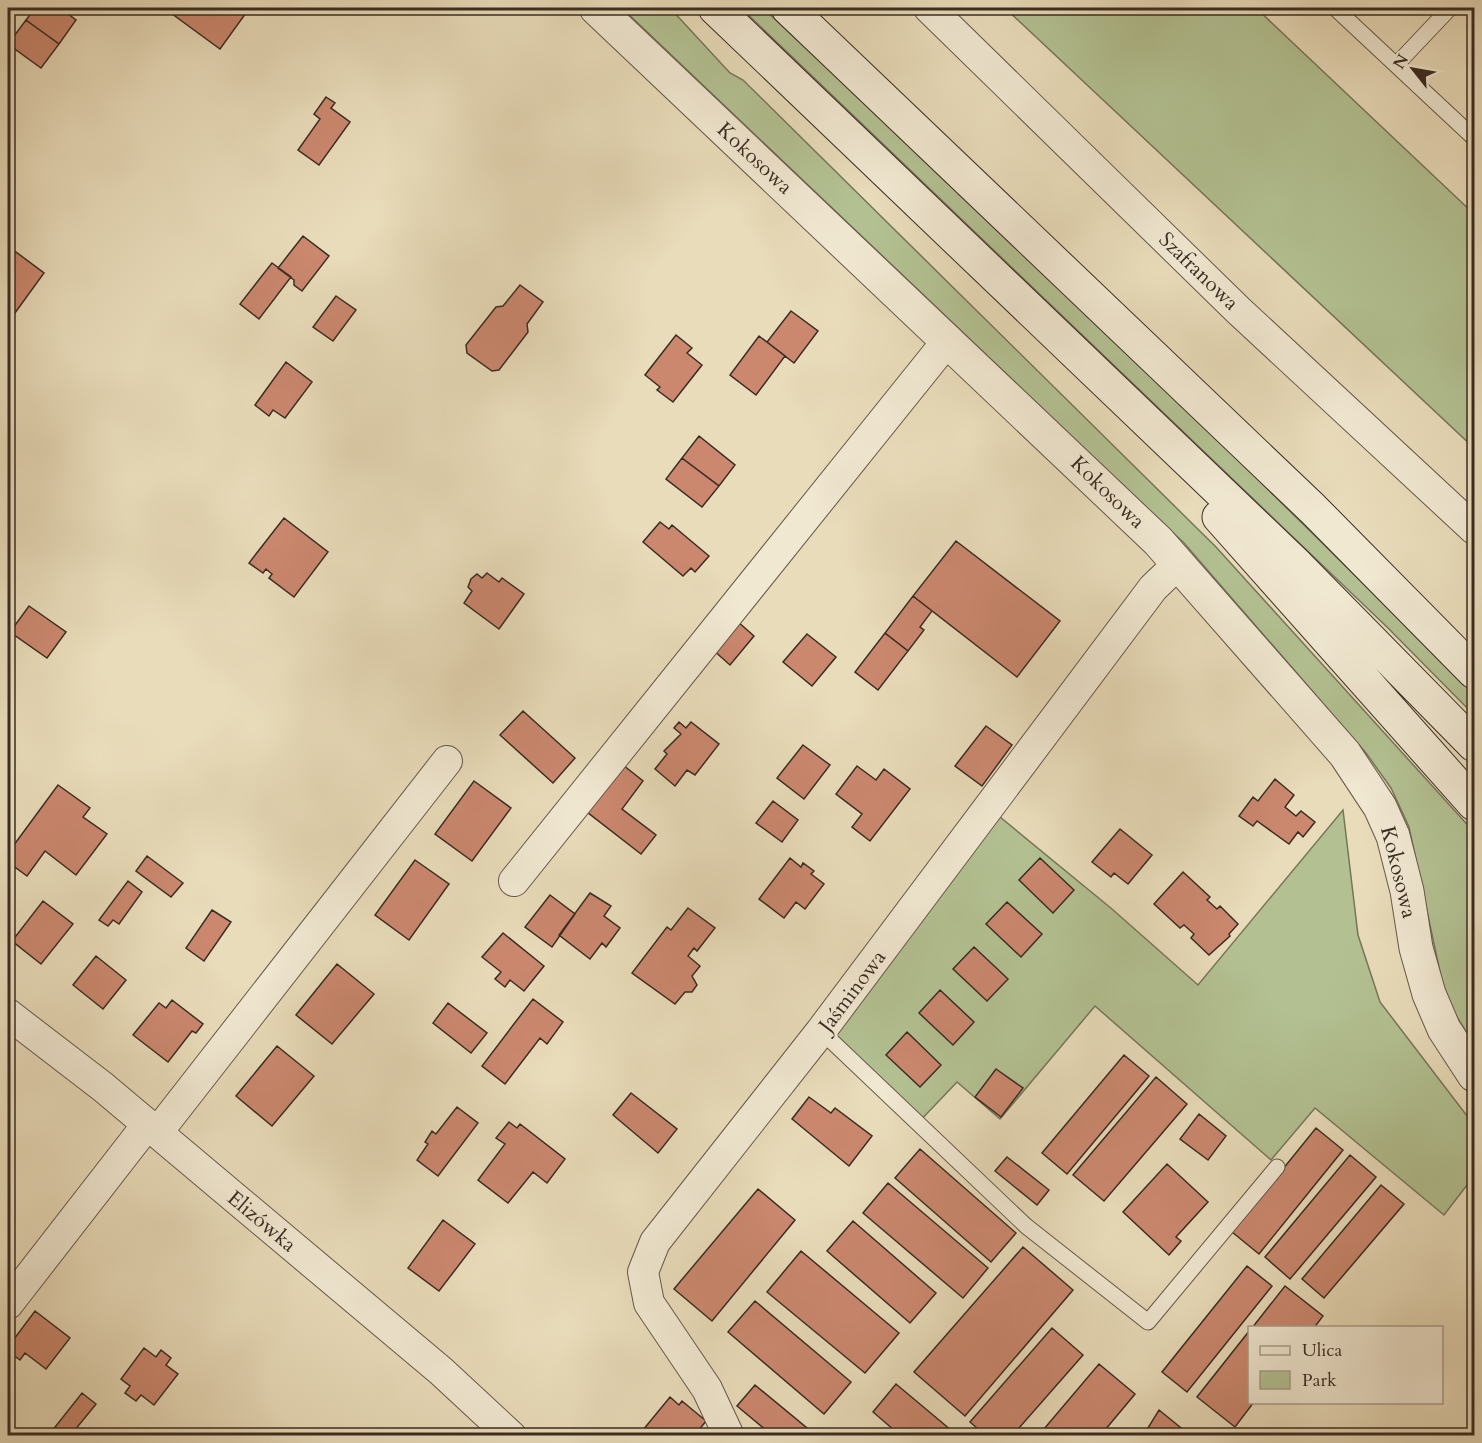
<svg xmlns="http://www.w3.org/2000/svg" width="1482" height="1443" viewBox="0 0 1482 1443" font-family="Cardo,serif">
<rect width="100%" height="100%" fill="#e9dcba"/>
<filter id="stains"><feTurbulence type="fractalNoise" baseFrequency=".00333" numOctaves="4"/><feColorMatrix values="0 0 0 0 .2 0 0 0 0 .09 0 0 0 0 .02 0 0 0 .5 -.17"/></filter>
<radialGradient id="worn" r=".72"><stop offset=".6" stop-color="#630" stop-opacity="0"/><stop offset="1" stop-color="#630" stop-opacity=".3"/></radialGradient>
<!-- green -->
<path fill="#b3c192" stroke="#76765a" stroke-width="1.5" d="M622,8H670L730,73L743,80L1216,547L1474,832V1044L1446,1000L1409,827L1391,788L1366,753L1184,543Z
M741,8H763L1131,354L1474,693V715L1388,628Z
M1005,8H1256L1474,214V448Z
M989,808L1112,909L1198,985L1343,810L1358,935L1380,1002L1474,1125V1176L1444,1215L1315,1108L1271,1160L1095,1006L1000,1119L957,1082L918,1123L821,1031Z"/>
<!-- building -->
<path fill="#cb886f" stroke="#3a2c23" stroke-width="1.5" d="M35,8H60L76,20L59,44L26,20Z
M164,8H238L246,13L220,49Z
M26,20L59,44L41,68L8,44Z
M326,97L335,103L331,108L350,122L319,165L298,150L320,119L314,114Z
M303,236L329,256L302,291L294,285V280L278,268Z
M8,246L44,273L12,317L8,313Z
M272,263L291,277L259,319L240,304Z
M520,285L543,302L527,324L528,332L499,370L492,371L467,353L466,345L496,307L503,306Z
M336,296L356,310L333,341L313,327Z
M791,311L818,331L794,363L767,342Z
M676,335L692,348L687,353L702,365L673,402L657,390L660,387L645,375Z
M759,336L785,356L756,395L730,375Z
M286,362L312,382L285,418L273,410L269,416L255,405Z
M699,436L735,465L719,486L682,458Z
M682,458L719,486L702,507L666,479Z
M284,518L328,552L294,597L269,578L272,574L266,569L263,573L249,563Z
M660,522L669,529L672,525L709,556L695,572L691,568L683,576L643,542Z
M956,541L1060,621L1017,677L913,596Z
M487,573L499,582L502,578L524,594L499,629L464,603L472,591L468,587L471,579L477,574L482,578Z
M913,596L932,611L920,627L924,630L908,651L885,633Z
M29,606L66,632L47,658L10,632Z
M737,621L754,636L730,665L712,649Z
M885,633L908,651L878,690L855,672Z
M807,634L836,657L812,686L783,662Z
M523,711L575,758L553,783L500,735Z
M679,722L686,728L691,722L719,744L695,775L687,770L675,786L655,769L667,754L664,751L681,734L674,728Z
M986,726L1012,745L982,786L955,766Z
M803,745L830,765L804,799L777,778Z
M623,765L643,781L622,809L656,835L641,854L587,812Z
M857,766L876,780L884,769L910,789L870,841L852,827L862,814L836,794Z
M1275,779L1294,795L1285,807L1296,816L1301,811L1315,822L1303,837L1298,832L1289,844L1257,821L1253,826L1239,816L1253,797L1258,801Z
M474,781L511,808L472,861L435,834Z
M58,785L90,808L83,817L107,834L76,875L45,851L27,876L8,862V853Z
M773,801L798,820L782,842L756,823Z
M1120,829L1152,855L1128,884L1114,873L1111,877L1092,862Z
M147,856L183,883L171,897L136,871Z
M790,858L801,867L803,863L814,871L811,874L824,884L805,909L796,902L784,918L759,899Z
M1040,858L1074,890L1053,913L1019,880Z
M415,860L449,884L409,940L375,915Z
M1183,872L1210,897L1207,900L1217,909L1220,906L1238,924L1229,934L1230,936L1209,955L1191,938L1194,934L1184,925L1180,928L1154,904Z
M128,881L142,892L119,924L113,920L108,926L99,920Z
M590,893L611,906L604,916L620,928L606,947L602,943L590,959L559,935Z
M550,895L575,914L552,947L525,927Z
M43,901L73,924L41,964L12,941Z
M1007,902L1042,934L1021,957L986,924Z
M688,908L715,928L697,951L694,948L688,956L700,966L692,976L697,985L692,992H685L675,1004L632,973L667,927L671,930Z
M212,910L231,922L204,961L186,948Z
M503,933L544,966L524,991L510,980L505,987L495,979L501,972L482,957Z
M974,947L1008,979L987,1001L953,969Z
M96,956L126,980L103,1009L73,985Z
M337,964L374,994L332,1044L296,1015Z
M940,990L974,1022L953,1045L919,1013Z
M533,999L563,1022L547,1044L540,1038L505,1084L482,1066Z
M172,1000L203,1024L196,1033L192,1031L168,1062L133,1035L159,1003L166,1008Z
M448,1003L487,1033L471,1053L433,1023Z
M907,1032L941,1065L920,1087L886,1055Z
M277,1046L314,1076L272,1126L236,1096Z
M1124,1055L1149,1076L1067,1174L1042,1153Z
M996,1069L1023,1088L1001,1117L975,1097Z
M1156,1077L1187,1104L1104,1201L1073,1175Z
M631,1093L677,1129L658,1153L613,1115Z
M809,1097L831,1113L835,1108L872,1136L849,1166L792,1119Z
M457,1107L478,1123L438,1176L417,1160L428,1144L425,1142L432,1131L436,1134Z
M1199,1114L1226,1136L1208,1160L1180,1139Z
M509,1122L517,1128L520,1124L565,1159L547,1183L533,1172L508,1203L478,1180L505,1144L496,1138Z
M1316,1128L1343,1150L1259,1254L1232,1232Z
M920,1149L1016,1233L991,1262L895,1178Z
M1350,1155L1376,1177L1290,1279L1265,1257Z
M1007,1157L1049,1190L1037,1205L995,1171Z
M1167,1164L1208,1202L1176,1237L1181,1241L1169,1255L1123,1212Z
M888,1183L988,1268L963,1298L863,1213Z
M1381,1185L1404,1204L1324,1298L1302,1279Z
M758,1189L795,1220L712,1321L674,1289Z
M443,1220L475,1244L439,1291L408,1268Z
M853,1221L936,1293L910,1323L827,1251Z
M1023,1247L1073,1290L965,1416L914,1372Z
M801,1251L899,1333L865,1373L767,1292Z
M1247,1266L1272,1286L1187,1392L1162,1372Z
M1285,1286L1323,1316L1314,1328H1252Z
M755,1301L851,1382L824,1414L728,1332Z
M35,1311L70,1338L46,1369L25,1353L20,1360L8,1351V1347Z
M1052,1328L1083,1355L1012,1436H986L970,1422Z
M1250,1330V1402H1254L1235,1427L1197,1397Z
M144,1348L156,1357L161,1350L171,1358L166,1365L178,1374L154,1405L141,1395L136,1401L125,1393L130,1386L121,1379Z
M1099,1364L1135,1394L1100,1436H1038Z
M896,1384L958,1436H901L873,1412Z
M755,1385L807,1428L802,1436H773L737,1406Z
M82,1393L96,1404L70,1436H57L52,1431Z
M670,1397L679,1405L682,1401L706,1421L694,1436H649L643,1430Z
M1159,1410L1191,1436H1143Z"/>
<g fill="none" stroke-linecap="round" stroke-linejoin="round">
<!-- service casing -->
<g stroke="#665849" stroke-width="17">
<path id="service" d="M1335,8L1474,138
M1396,65L1450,8
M821,1031L1026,1226L1148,1322L1277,1167"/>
</g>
<!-- minor casing -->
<g stroke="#665849" stroke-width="32">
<path id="minor" d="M929,8L1238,310L1474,529
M514,881L948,340
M8,1014L103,1087L441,1371L511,1436
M157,1133L447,761
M8,1304L147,1125
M729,1436L707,1389L649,1303L643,1272L655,1242L821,1031L1153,588L1179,563"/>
</g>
<!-- tertiary casing -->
<g stroke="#665849" stroke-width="35">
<path id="tertiary" d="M596,8L1158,541L1345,754L1380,807L1393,836L1407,891L1416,948L1429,994L1444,1029L1474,1075"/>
</g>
<!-- secondary casing -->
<g stroke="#3a2c23" stroke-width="35">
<path id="secondary" d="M715,8L1298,566L1474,745
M788,8L1313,509L1474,672
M1219,517L1474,804"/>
</g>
<!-- service -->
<use href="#service" stroke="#f1e8d2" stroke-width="15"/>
<!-- minor -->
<use href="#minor" stroke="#f1e8d2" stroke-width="30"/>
<!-- tertiary -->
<use href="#tertiary" stroke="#f1e8d2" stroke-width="33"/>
<!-- secondary -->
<use href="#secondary" stroke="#f1e8d2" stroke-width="33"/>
</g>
<g text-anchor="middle" stroke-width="6" stroke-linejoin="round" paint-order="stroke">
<!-- street labels -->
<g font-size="21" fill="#3a2c23" stroke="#f1e8d2">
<text transform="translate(755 158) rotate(43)" y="7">Kokosowa</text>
<text transform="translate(1199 271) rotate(44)" y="7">Szafranowa</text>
<text transform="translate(1108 492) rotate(44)" y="7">Kokosowa</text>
<text transform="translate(1399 872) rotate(76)" y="7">Kokosowa</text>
<text transform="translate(852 991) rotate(-53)" y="7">Jaśminowa</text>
<text transform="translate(262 1221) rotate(40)" y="7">Elizówka</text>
</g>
</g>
<!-- margin -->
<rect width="1482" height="1443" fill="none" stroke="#e9dcba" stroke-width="30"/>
<rect x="9" y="9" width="1464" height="1425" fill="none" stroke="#3a2c23" stroke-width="3"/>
<rect x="15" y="15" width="1452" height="1413" fill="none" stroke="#3a2c23" stroke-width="1.5"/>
<!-- legend -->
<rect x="1248" y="1326" width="195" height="78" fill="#f1e8d2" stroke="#a89d8c" stroke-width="1.5"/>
<rect x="1260" y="1346" width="30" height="9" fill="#f1e8d2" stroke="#a89d8c" stroke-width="1.5"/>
<text x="1302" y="1356" font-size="18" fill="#3a2c23">Ulica</text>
<rect x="1260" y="1371" width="30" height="18" fill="#b3c192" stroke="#a89d8c" stroke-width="1.5"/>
<text x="1302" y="1386" font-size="18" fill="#3a2c23">Park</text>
<!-- north arrow -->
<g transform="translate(1413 69) rotate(301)" stroke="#f1e8d2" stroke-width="4.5" paint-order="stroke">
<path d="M0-4.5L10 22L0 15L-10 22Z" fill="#3a2c23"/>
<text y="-9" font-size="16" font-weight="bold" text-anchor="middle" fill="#3a2c23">N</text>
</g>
<rect width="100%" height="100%" filter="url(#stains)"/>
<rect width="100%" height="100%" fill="url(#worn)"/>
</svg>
